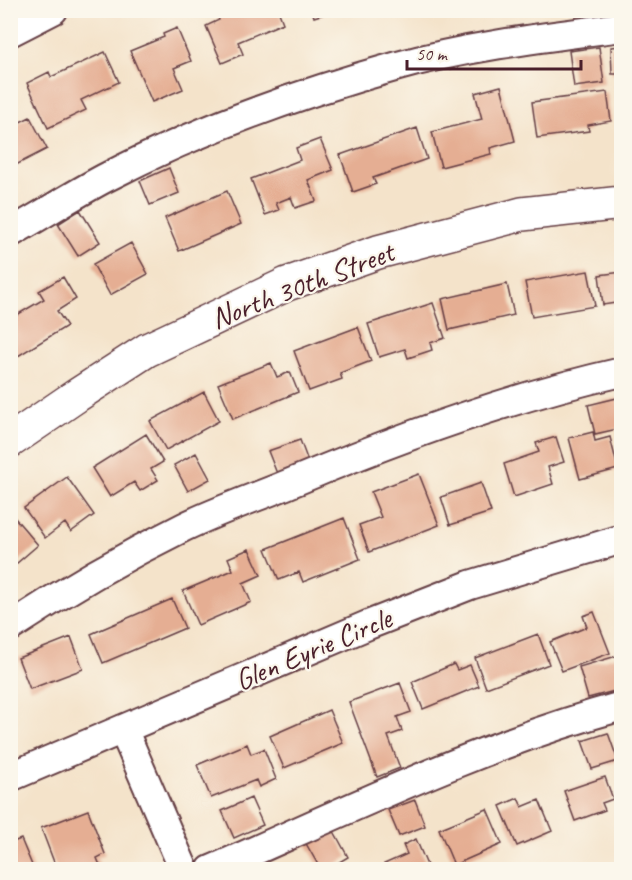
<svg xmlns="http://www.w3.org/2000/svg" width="632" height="880" viewBox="0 0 632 880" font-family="Caveat,sans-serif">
<rect width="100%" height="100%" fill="#fbf7ec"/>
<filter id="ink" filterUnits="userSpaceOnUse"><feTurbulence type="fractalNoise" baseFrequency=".0167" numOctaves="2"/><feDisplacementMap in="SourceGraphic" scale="12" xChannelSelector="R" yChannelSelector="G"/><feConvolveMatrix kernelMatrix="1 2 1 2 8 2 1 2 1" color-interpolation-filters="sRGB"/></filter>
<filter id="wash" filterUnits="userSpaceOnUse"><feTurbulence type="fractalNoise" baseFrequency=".008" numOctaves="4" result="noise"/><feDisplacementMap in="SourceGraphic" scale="24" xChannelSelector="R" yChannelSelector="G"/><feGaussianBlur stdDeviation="1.35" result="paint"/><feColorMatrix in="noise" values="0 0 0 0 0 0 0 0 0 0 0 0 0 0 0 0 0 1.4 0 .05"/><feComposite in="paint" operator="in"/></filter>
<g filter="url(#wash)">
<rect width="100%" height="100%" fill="#f4e3ca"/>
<g id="blocks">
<!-- building -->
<path fill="#e5ae93" d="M278,10L283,23L238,42L243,54L222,63L206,26L219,20L215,11Z
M312,10H334V11L314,17Z
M177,28L191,61L174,68L183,89L152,102L130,51L164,37L163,34Z
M622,46V74H612L611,47Z
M599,47L604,83L574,87L569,51Z
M105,52L119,82L81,100L86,110L48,128L27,83L49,72L51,77Z
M501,86L515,141L490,148L491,154L441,167L432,132L482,119L475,93Z
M607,92L611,121L588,125L589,131L537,138L532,102Z
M30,117L47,149L10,168V127Z
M417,128L427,159L373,178L376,184L353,192L340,155Z
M320,139L333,170L308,180L316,201L295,208L291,197L276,203L279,210L265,215L251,179L300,160L296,148Z
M169,168L179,193L150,205L140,181Z
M227,191L241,224L179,251L165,218Z
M80,210L100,242L78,256L58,224Z
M131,243L148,274L110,295L93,264Z
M588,271L595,306L532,317L525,282Z
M622,272V302L603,305L599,275Z
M63,277L76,299L57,311L67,326L18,356L10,343V319L44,299L39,291Z
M507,284L514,315L449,330L442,299Z
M433,303L445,338L430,343L432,350L408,358L405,349L379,357L368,324Z
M358,327L371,361L340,373L342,379L309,391L294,351Z
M271,363L277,377L290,372L298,392L233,419L218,384Z
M204,392L219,421L166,450L150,421Z
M617,398L622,416V428L595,434L588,405Z
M593,432L595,441L610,437L618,469L580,479L569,438Z
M146,434L163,462L151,469L158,480L140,491L134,482L110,497L92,468Z
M556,437L564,462L548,467L553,484L514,497L504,464L539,452L536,443Z
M300,440L309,464L278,476L268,451Z
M196,453L210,479L188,491L174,465Z
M419,474L439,525L369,552L359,525L381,517L371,492Z
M67,477L94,515L71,532L65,523L45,538L24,508Z
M481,483L491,512L450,525L441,497Z
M14,517L38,545L10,569V520Z
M344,518L360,559L303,582L299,572L279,580L266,549Z
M249,549L261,575L243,583L251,602L198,625L183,591L233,570L228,558Z
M172,599L185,628L103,663L91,634Z
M594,612L610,653L562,671L550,642L587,627L583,616Z
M538,634L549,664L486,688L475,658Z
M71,637L83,669L30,689L18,658Z
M620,655L622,689L588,698L579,667Z
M454,664L457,670L470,665L479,686L423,709L412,682Z
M400,683L411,712L397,717L402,731L388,736L400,768L377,777L349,702Z
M329,710L343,743L284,768L270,736Z
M608,733L618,761L592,769L582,741Z
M247,744L251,754L264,749L276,779L259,787L256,780L211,798L197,765Z
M605,777L613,799L602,803L605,810L575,821L564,791Z
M251,798L263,825L234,838L222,811Z
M518,798L522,807L539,800L552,831L517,846L500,806Z
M415,800L425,826L399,836L388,810Z
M487,809L502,844L454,865L439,829Z
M88,810L105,854L97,858L102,870H57L41,828Z
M330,824L348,857L326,870H321L304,840Z
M21,839L34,870H10V843Z
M416,839L429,870H387L384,864L407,854L403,845Z"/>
</g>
</g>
<g filter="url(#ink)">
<use href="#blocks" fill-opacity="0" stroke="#643c43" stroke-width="1.5"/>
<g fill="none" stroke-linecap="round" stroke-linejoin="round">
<!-- minor casing -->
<g stroke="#643c43" stroke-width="32">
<path id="minor" d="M10,32L53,10
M10,233C42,215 73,195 105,178C197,130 297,94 398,66C470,46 547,37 622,27
M10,627C66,590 123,557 184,527C221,509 260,496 298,480C403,436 510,397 622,372
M123,729L184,870
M10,777L368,625L470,585L622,539
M211,870C346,811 480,745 622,706"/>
</g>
<!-- major casing -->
<g stroke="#643c43" stroke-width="36">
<path id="major" d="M10,441L76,396L147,350L287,284L378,252L522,214L622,203"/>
</g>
<!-- minor -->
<use href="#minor" stroke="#fff" stroke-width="28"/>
<!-- major -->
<use href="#major" stroke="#fff" stroke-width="33"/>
</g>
</g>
<g text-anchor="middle" stroke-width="4.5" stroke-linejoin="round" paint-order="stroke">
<!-- street labels -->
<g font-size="30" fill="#4a1f2b" stroke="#fbf7ec">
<text transform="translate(302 285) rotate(-21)" y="10">North 30th Street</text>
<text transform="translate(313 649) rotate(-23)" y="10">Glen Eyrie Circle</text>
</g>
</g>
<!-- margin -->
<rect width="632" height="880" fill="none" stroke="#fbf7ec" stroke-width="36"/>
<!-- scale -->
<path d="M407 60v9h174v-9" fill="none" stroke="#4a1f2b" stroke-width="3"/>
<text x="416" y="60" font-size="18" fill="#4a1f2b" stroke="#fbf7ec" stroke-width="4.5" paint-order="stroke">50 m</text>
</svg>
